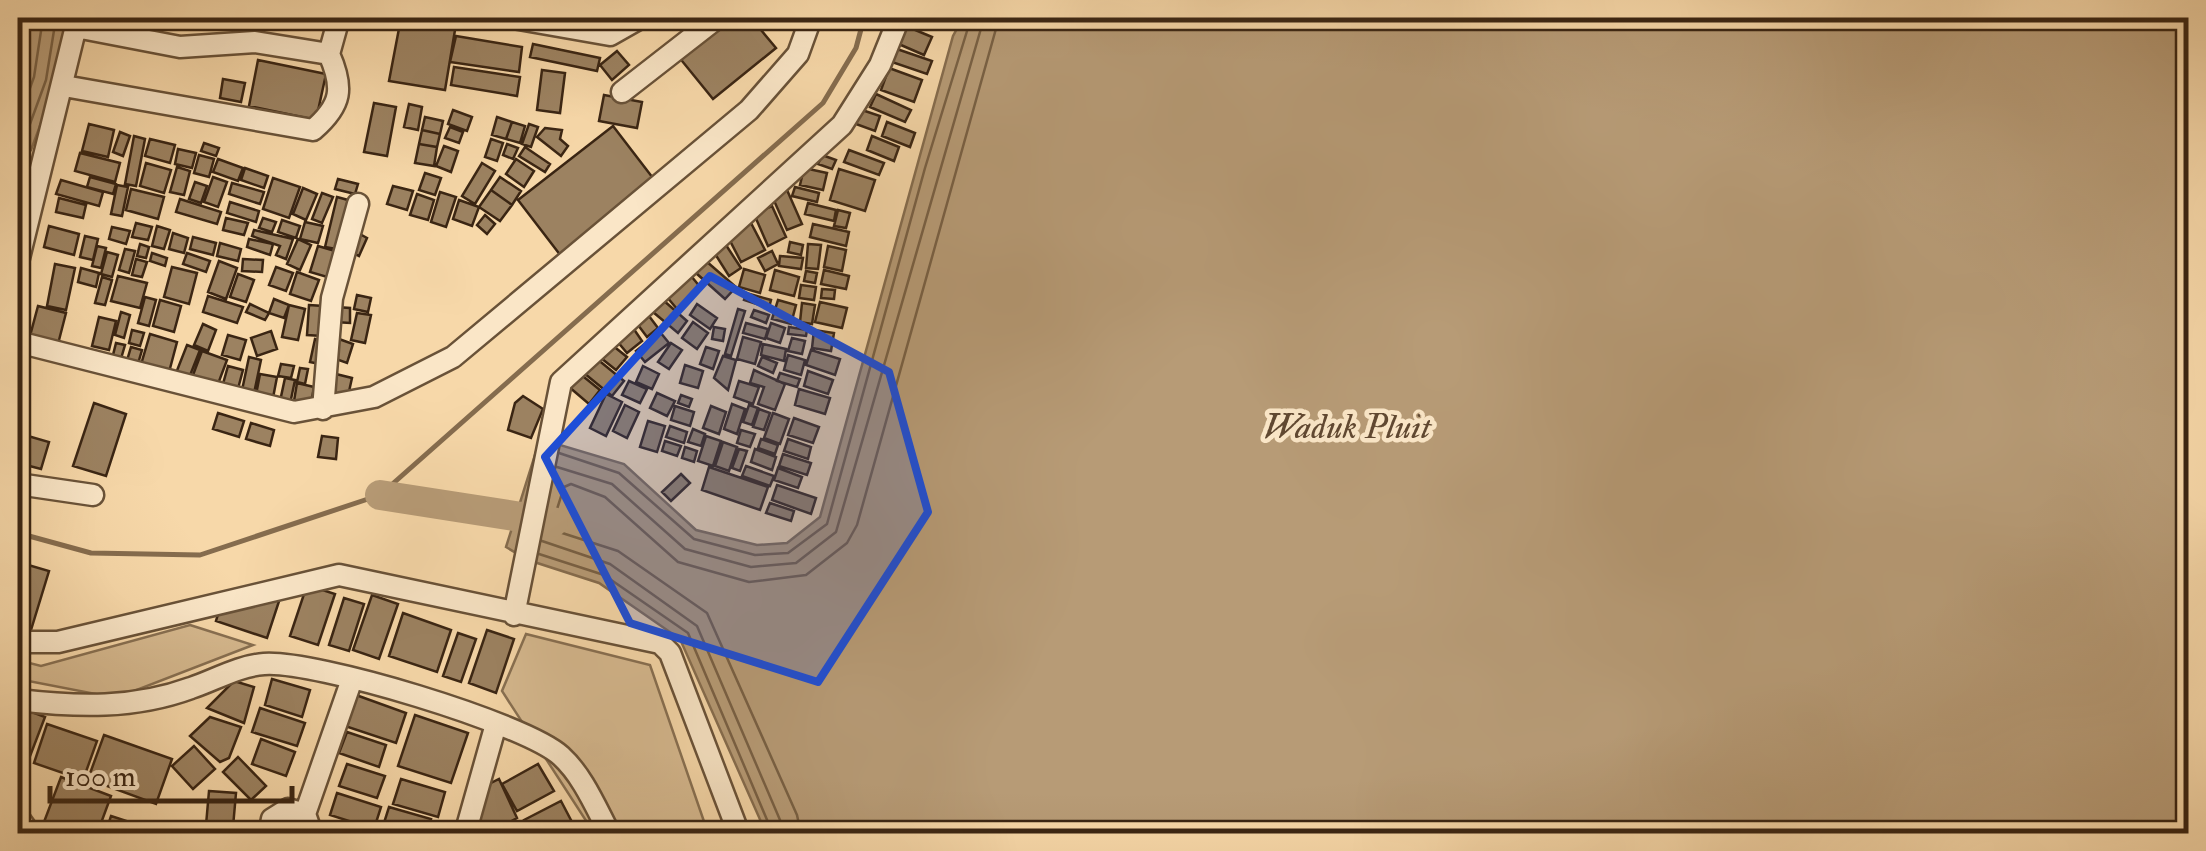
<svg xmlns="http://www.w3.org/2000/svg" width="2206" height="851" viewBox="0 0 2206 851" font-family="'IM FELL Double Pica',serif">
<rect width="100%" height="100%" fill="#f7d8a9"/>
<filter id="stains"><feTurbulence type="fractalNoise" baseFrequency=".002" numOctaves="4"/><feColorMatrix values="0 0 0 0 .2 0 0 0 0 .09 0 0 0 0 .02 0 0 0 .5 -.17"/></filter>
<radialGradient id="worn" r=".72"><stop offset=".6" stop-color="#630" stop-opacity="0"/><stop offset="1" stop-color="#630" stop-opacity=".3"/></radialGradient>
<!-- green -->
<path fill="#d7ba90" stroke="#887052" stroke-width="2.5" d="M190,625L253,645L116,698L18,679V660L41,666Z
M526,634L650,665L708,833H594L502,691Z"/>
<!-- water -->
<path fill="#b79b76" stroke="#856c4e" stroke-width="2.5" d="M18,18H66L56,83L31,150L18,147Z
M963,18H2188V833H766L680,639L599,583L528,560L506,547L540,439L624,464L696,530L757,545L787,543L820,517L953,36Z"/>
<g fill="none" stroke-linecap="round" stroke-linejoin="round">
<!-- shore -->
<path stroke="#786044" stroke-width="2.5" d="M18,121L34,77L43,18
M18,138L26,135L46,80L56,18
M559,453L619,473L694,539L755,555L788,553L827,524L925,168L971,18
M557,467L612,484L685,549L751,567L796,563L836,532L984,18
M542,541L610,564L697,626L786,834
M539,554L604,575L688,633L773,834
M801,834L797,815L707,613L618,551L556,531L552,525L564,487L571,484L605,497L678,562L749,582L806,575L847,543L857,525L999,18"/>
<!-- stream -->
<path stroke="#856c4e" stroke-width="5" d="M18,533L91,553L200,555L380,495L823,103L856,48L864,18"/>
<!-- river -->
<path stroke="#b79b76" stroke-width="30" d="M380,495L553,522"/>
</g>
<!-- building -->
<path fill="#9c8261" stroke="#3a2513" stroke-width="2.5" d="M401,18H457L445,90L389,81Z
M724,18H751L776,48L713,99L678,56Z
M901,24L932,37L924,55L894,42Z
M456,36L522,47L519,72L450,62Z
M533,44L600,58L597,71L530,57Z
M894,48L932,61L927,74L889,61Z
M617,51L629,65L612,80L600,65Z
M258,60L326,74L316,120L249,106Z
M454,67L520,77L517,96L451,85Z
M889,68L922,80L914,102L881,90Z
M542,70L565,73L560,113L537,110Z
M223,79L245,83L241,102L220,98Z
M876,94L911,110L905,122L870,107Z
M604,95L642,102L637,128L599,121Z
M374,103L396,107L387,156L364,152Z
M409,104L422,107L418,130L404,127Z
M453,110L472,117L467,131L448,124Z
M862,110L880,116L875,131L856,124Z
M425,117L443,121L440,134L422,130Z
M497,117L512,122L506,139L492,135Z
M512,122L525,126L520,143L506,139Z
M887,122L915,133L910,147L882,136Z
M89,124L114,130L108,157L82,151Z
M529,124L538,127L531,147L522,144Z
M613,126L656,182L561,256L518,200Z
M450,127L463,132L459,143L445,138Z
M545,128L562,130L560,139L568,146L561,156L537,137Z
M422,130L440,134L437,147L419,144Z
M120,132L130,136L123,156L113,152Z
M134,136L145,139L136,186L125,184Z
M872,136L899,147L894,161L867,150Z
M150,139L175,145L170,163L145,156Z
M491,139L503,143L497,161L485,157Z
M204,143L219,148L216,156L201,151Z
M419,144L437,147L434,166L415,163Z
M507,144L518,148L513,159L503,155Z
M444,146L458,151L451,172L436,166Z
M525,147L550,164L545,172L519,156Z
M178,149L196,153L192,168L175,164Z
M849,150L884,163L879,175L844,162Z
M80,153L120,163L115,182L75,171Z
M199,155L214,159L209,177L194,173Z
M822,155L836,160L832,169L818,164Z
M218,159L243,168L238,181L213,172Z
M516,159L534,171L524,187L506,174Z
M146,163L171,170L164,193L140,186Z
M482,163L495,171L475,204L462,196Z
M177,167L190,171L184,195L170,192Z
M245,168L268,176L264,188L241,180Z
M804,168L827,173L823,190L800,185Z
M839,169L875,180L865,211L830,200Z
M425,173L441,178L435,195L419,190Z
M90,177L116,184L113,194L87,187Z
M213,177L227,182L218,207L204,202Z
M500,177L521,191L512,205L491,190Z
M273,178L300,187L289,218L263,209Z
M338,179L358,184L355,194L335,189Z
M61,180L103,192L99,206L56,194Z
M195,182L207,186L201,203L189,199Z
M232,183L264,192L260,204L229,194Z
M117,185L128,187L122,216L111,214Z
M393,186L413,191L407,210L387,204Z
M795,187L819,193L817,202L792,196Z
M303,188L317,194L306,220L293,214Z
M131,189L164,197L158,219L126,210Z
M491,190L512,205L500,221L479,207Z
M787,190L802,224L787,230L772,196Z
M440,192L456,197L446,227L431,222Z
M322,193L333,197L322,223L312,219Z
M417,194L434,200L428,220L410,215Z
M337,197L348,200L336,249L325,247Z
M59,198L86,205L83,218L56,212Z
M180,199L221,212L217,224L176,212Z
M459,200L479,207L472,226L453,219Z
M230,202L259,211L256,222L227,213Z
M808,203L836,210L834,221L805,214Z
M772,206L786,237L768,246L754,214Z
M838,210L850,213L846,228L834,226Z
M485,215L495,224L487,234L477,225Z
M226,218L248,223L244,235L223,230Z
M263,218L276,222L272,232L259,228Z
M282,220L300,226L296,238L278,232Z
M305,222L323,226L318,243L300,239Z
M136,223L152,227L148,240L132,237Z
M751,223L765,250L741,262L727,235Z
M813,224L849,232L846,246L810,237Z
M49,226L79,234L74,255L44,247Z
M157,226L170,230L164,249L152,246Z
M112,227L130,231L126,244L109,239Z
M254,230L293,239L286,259L276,255L280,246L252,236Z
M173,233L188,238L184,253L169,249Z
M358,233L367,238L359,256L349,251Z
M85,236L98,239L93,260L80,257Z
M193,237L216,243L213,255L190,249Z
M249,239L273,244L270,255L247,247Z
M298,239L311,245L300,270L287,264Z
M724,242L741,268L729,276L712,249Z
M790,242L803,245L801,255L788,252Z
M220,243L241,249L238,261L217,256Z
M140,244L149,247L146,258L137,256Z
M808,244L821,245L818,269L806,268Z
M97,246L106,248L101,268L92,266Z
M318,246L342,253L334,279L310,272Z
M828,246L846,250L842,271L824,267Z
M125,249L135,251L129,273L119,270Z
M772,251L778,264L765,271L758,258Z
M107,252L118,255L112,277L101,274Z
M152,253L167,258L165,266L150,261Z
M187,253L210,261L206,272L183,264Z
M780,256L803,258L801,269L779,266Z
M136,259L147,262L142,277L132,275Z
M243,259L263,260L262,272L242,271Z
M219,261L237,268L226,299L208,292Z
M706,261L736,287L725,299L696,273Z
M55,264L75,268L66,310L47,306Z
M172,267L197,273L189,304L164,297Z
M276,267L293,273L286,291L269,285Z
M81,268L99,273L96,287L78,282Z
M744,269L765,275L760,293L739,287Z
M775,270L799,277L794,296L770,290Z
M824,270L849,276L846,289L821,284Z
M687,271L701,288L677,309L662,291Z
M806,271L817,273L815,283L804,281Z
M297,272L319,280L311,301L290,294Z
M238,274L254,280L246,302L230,297Z
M118,276L147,283L140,308L111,301Z
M102,277L112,280L105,305L95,303Z
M801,285L816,287L814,300L799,298Z
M822,289L835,290L834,299L821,298Z
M746,293L771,300L769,308L744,300Z
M357,295L371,298L368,312L354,309Z
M208,296L243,307L237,323L203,312Z
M145,297L156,300L149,326L138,323Z
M274,299L289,305L284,318L269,313Z
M160,300L181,306L174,332L153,326Z
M663,300L687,321L678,333L653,312Z
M778,300L796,305L791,324L772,319Z
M820,302L847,308L842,328L815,322Z
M802,303L815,305L812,324L800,322Z
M250,304L269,313L265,320L246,312Z
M697,304L717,318L710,329L690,315Z
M289,305L305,309L298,340L282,337Z
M309,305L323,306L322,336L307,335Z
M38,306L66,313L58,344L30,336Z
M336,307L350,308V323L335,322Z
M643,308L658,328L647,337L632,317Z
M738,309L745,311L731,356L725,354Z
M754,310L769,315L766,323L751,317Z
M121,312L130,315L124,338L115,335Z
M357,313L371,315L365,343L351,340Z
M99,317L116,321L109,350L92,346Z
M629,322L642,341L627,353L612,335Z
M693,322L708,333L697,349L682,338Z
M746,323L768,329L765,339L743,333Z
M771,323L785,328L780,343L766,338Z
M203,324L216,330L208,351L194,345Z
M714,327L725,329L723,341L712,339Z
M789,327L807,330L806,336L788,334Z
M132,330L144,333L140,346L129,343Z
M814,330L834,333L831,351L812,348Z
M271,331L277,349L257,356L251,338Z
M660,332L669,343L645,362L636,351Z
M150,334L177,342L168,376L140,368Z
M228,335L246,340L240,360L222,355Z
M743,337L761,342L755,364L737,359Z
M792,338L805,341L802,354L788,351Z
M315,339L329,342L324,365L310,362Z
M339,339L353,344L347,363L333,358Z
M607,341L627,357L616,370L596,354Z
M116,343L125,345L120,362L112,359Z
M671,343L682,350L669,369L658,362Z
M763,344L786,349L784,361L761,355Z
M187,345L200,350L189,378L176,373Z
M131,347L142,350L137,367L126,364Z
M706,347L719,351L713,369L700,364Z
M811,350L840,359L835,375L806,365Z
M202,351L227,360L215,392L190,383Z
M591,354L624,381L612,396L579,369Z
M788,355L805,360L801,375L784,370Z
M723,356L736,360L728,390L714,378Z
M249,357L261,360L253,398L241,395Z
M762,357L777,363L773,373L758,366Z
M281,364L294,366L291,378L278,376Z
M685,365L703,371L698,388L680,383Z
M228,366L243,370L236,396L221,391Z
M643,366L659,374L652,389L636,382Z
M300,368L308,369L305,384L297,382Z
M754,370L785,384L775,410L758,404L764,387L750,383Z
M808,371L833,380L828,394L804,386Z
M579,373L600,390L589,404L568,386Z
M780,373L800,379L797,387L777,381Z
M260,374L277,377L272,403L255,400Z
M336,374L352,378L348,396L332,392Z
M285,378L295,380L289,409L279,406Z
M629,381L647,389L640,403L622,395Z
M739,381L759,387L753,404L734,397Z
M297,383L314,387L310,410L293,407Z
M799,389L830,398L825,414L795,405Z
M657,393L675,401L667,416L650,408Z
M606,394L622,402L606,436L590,428Z
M681,395L692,399L689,407L678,403Z
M523,396L543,409L531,438L508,430L515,403Z
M94,403L126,414L106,476L73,466Z
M732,404L745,409L737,434L724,429Z
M625,405L639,412L627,438L613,431Z
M749,405L758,408L752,425L743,422Z
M675,406L694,412L690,426L671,420Z
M711,406L726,412L719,434L703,428Z
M759,409L770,413L764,430L753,427Z
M218,413L244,421L239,437L213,429Z
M773,413L789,419L780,444L764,438Z
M794,418L819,427L813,443L788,435Z
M648,421L665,426L657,452L640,447Z
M251,423L274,430L270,446L246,439Z
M670,426L687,432L684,443L666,437Z
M693,429L705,434L701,446L688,442Z
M741,430L755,434L750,447L737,443Z
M21,434L49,442L41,469L18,463Z
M322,436L338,438L336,459L318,457Z
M706,436L721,441L713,466L698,461Z
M761,439L778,445L775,454L758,448Z
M788,439L811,447L808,459L784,451Z
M665,441L681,446L677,456L662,451Z
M723,442L737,447L729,471L715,466Z
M685,447L697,451L694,462L682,458Z
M739,449L747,451L740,471L732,468Z
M755,449L776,457L772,470L751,462Z
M783,454L811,463L807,475L779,466Z
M746,466L774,476L770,486L742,476Z
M709,467L768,487L760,510L702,490Z
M778,468L802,477L798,488L774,480Z
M681,474L690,483L671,501L662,492Z
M777,485L816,498L811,514L772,500Z
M770,503L794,511L791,521L766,513Z
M18,562L49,571L31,630L18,626Z
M307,585L335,594L318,645L290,636Z
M282,592L267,638L216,621L219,611Z
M372,595L398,604L379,659L353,650Z
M344,598L364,604L349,651L329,645Z
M403,613L451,630L437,672L389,656Z
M487,630L514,639L496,693L469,683Z
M458,633L476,639L461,682L443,676Z
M272,679L310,690L302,717L265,705Z
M234,681L254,687L244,723L207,708Z
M356,695L406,713L396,743L345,726Z
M260,708L305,723L297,746L252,732Z
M24,709L45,717L27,764L18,761V727Z
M415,715L468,733L451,783L398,766Z
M210,717L241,727L229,758L220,762L190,736Z
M47,724L97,741L83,780L34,763Z
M347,732L386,745L379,767L339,753Z
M104,735L172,759L156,804L88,779Z
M261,739L295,752L286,776L252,764Z
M194,746L215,769L193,789L172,766Z
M238,757L266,786L251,800L223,772Z
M347,764L385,776L377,798L339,786Z
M538,764L554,791L517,811L502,784Z
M61,777L111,796L97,834H76L44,822Z
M401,779L445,792L438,817L393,804Z
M499,779L517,818L488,834H474L481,788Z
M209,791L236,793L233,827L206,825Z
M337,793L381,807L374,829L330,815Z
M561,801L573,824L553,834H530L524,820Z
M389,807L431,819L426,834L383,826Z
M111,816L145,827L143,834H105Z
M331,822L367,834H328Z"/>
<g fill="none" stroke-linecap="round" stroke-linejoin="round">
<!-- minor casing -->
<g stroke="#695238" stroke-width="25">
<path id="minor" d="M513,18L610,35L640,18
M76,27L180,47L255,42L329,54
M64,86L313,130C342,105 344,88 329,54L339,18
M622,92L717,18
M18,262L78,18
M18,342L294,412L374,397L453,357L749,110L798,54L811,18
M323,409L332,298L358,204
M18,484L93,495
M514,615L561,382L842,125L880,65L899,18
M18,642H58L339,575L660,643L670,653L739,834
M18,700C77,707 134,709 191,688C215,680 238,666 264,664C314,660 525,723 561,756C583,776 596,808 610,834
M305,814L352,679
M18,817L30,834
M269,834L272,819L288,809L305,814L312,834
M465,834L496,724"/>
</g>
<!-- minor -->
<use href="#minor" stroke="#fae6c7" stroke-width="20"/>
</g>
<!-- marked area -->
<path fill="#1d4ed8" fill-opacity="0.2" stroke="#1d4ed8" stroke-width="8" stroke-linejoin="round" d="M710,276L889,372L928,512L818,682L630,623L545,457Z"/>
<g text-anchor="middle" stroke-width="9" stroke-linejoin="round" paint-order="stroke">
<!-- water labels -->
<g font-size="35" font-style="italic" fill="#604831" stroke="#fae6c7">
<text x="1347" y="438">Waduk Pluit</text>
</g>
</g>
<!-- margin -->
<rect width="2206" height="851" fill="none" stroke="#f7d8a9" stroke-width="60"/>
<rect x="20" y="20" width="2166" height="811" fill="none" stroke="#3a2513" stroke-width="5"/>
<rect x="30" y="30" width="2146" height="791" fill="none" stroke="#3a2513" stroke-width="2.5"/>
<!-- scale -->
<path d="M50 786v15h242v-15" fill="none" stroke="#3a2513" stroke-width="5"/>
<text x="65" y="786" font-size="30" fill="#3a2513" stroke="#fae6c7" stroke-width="8" paint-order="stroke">100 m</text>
<rect width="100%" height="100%" filter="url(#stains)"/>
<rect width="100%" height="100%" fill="url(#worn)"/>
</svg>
